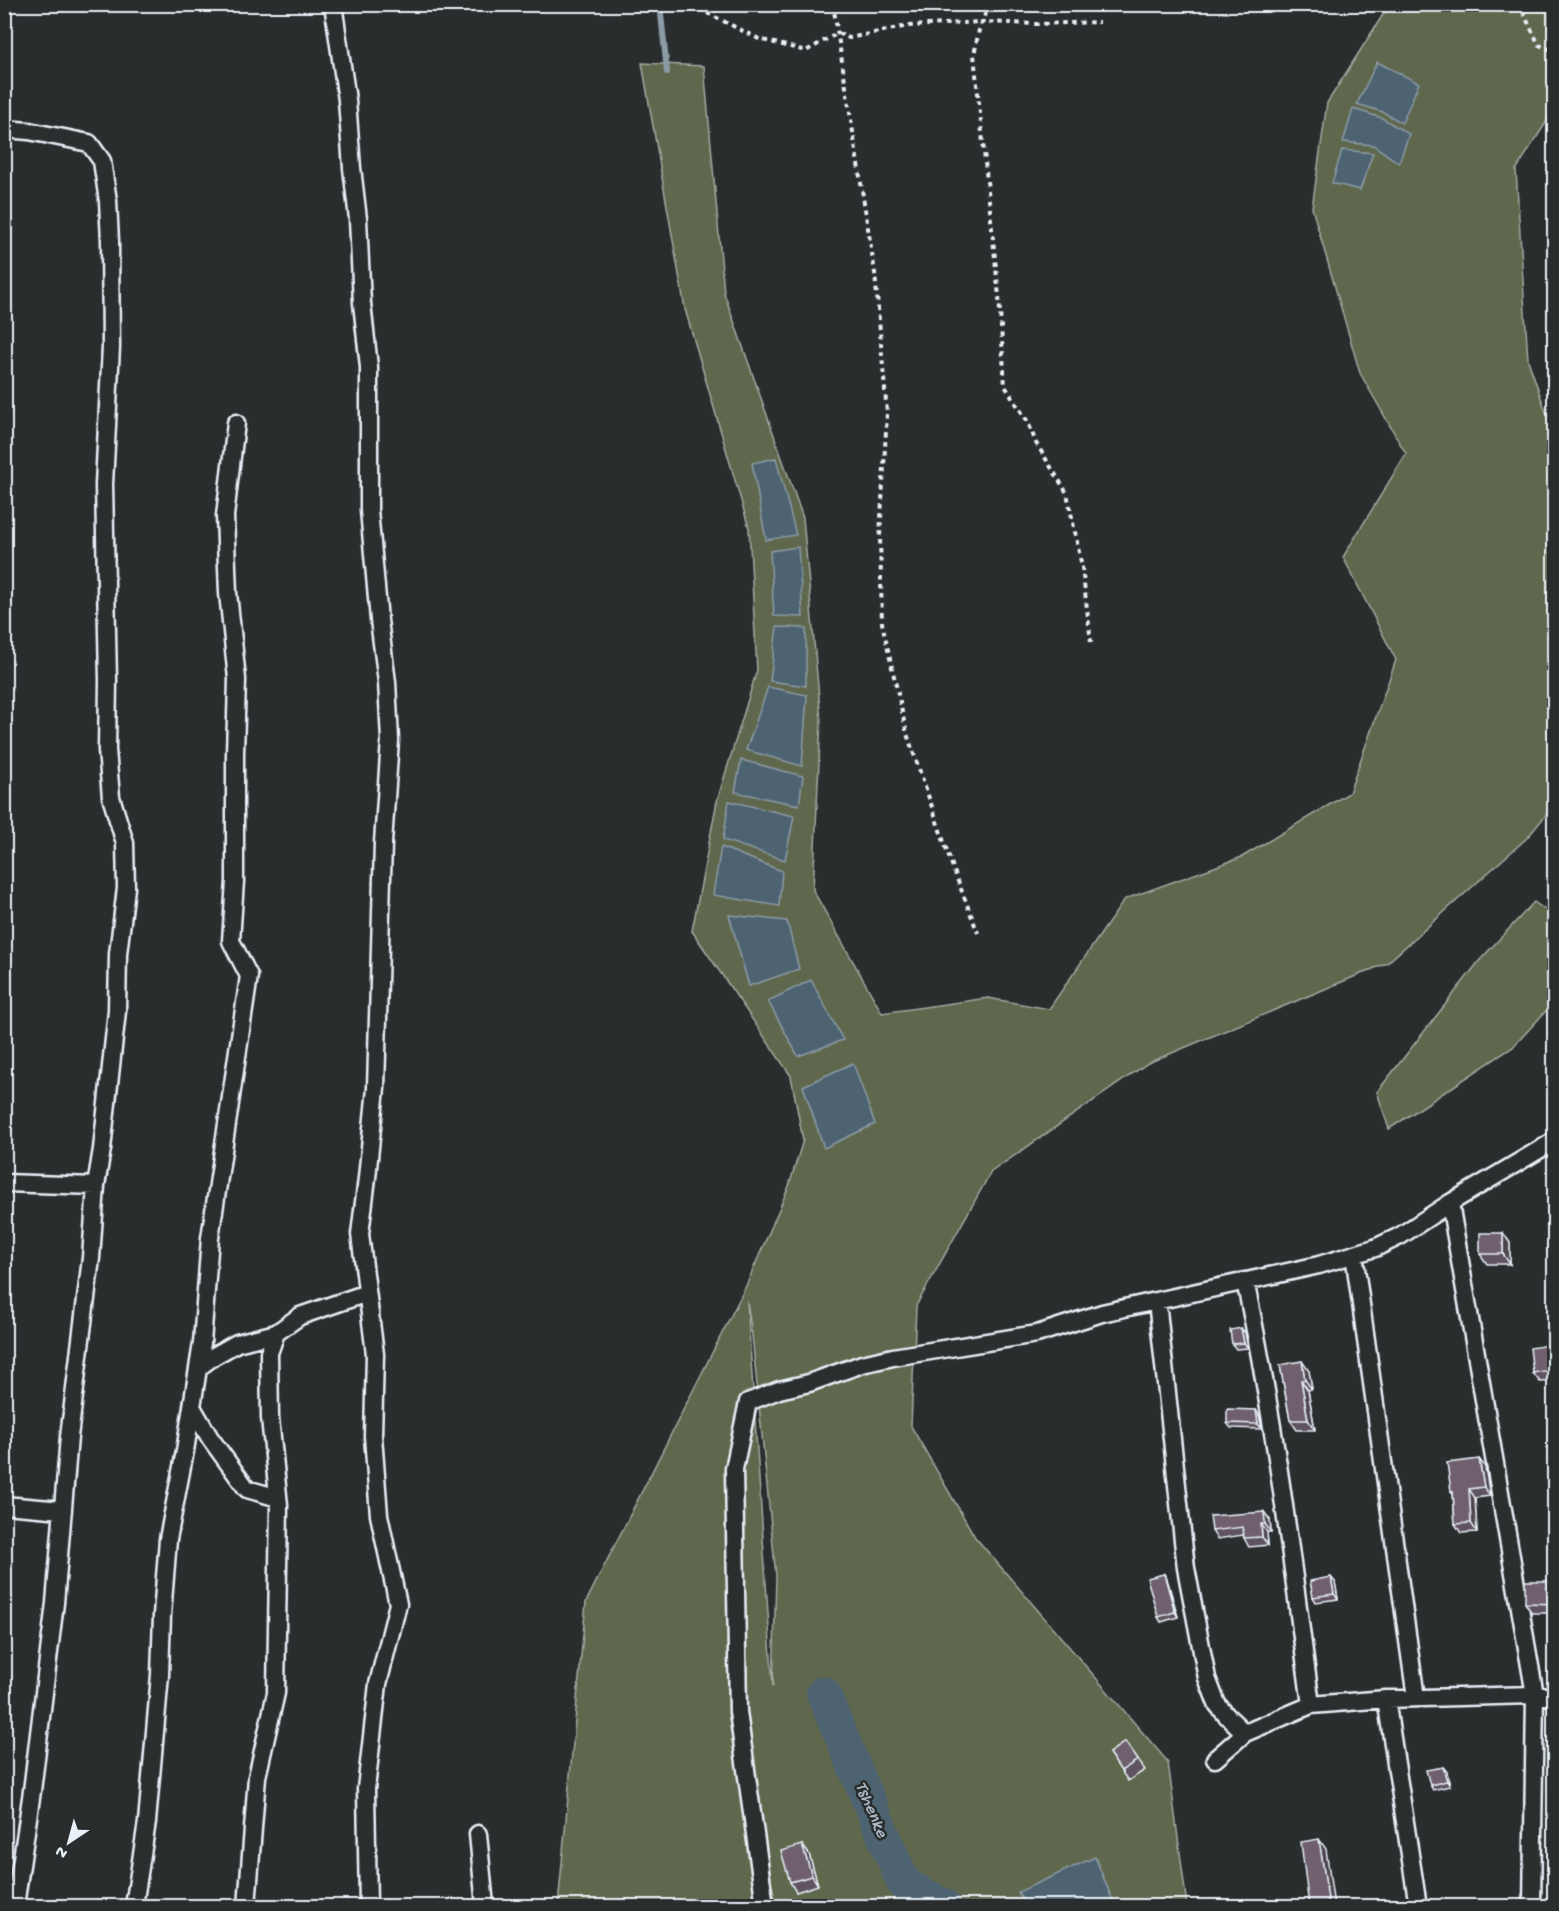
<svg xmlns="http://www.w3.org/2000/svg" width="1559" height="1911" viewBox="0 0 1559 1911" font-family="'Gochi Hand',sans-serif">
<rect width="100%" height="100%" fill="#2a2d2e"/>
<filter id="ink" filterUnits="userSpaceOnUse"><feTurbulence type="fractalNoise" baseFrequency=".0167" numOctaves="2"/><feDisplacementMap in="SourceGraphic" scale="12" xChannelSelector="R" yChannelSelector="G"/><feConvolveMatrix kernelMatrix="1 2 1 2 8 2 1 2 1" color-interpolation-filters="sRGB"/></filter>
<g filter="url(#ink)">
<!-- green -->
<path fill="#5e674e" stroke="#a3aca3" stroke-width="1.5" fill-rule="evenodd" d="M1389,5H1554V110L1516,170L1528,360L1554,435V805L1528,837L1387,963L1148,1063L991,1172L916,1306L911,1426L975,1537L1168,1762L1187,1906H558L586,1602L746,1286L789,1186L803,1140L791,1076L692,931L717,801L757,670L749,528L685,309L642,63L704,66L724,293L803,518L821,720L813,890L882,1013L988,998L1049,1009L1125,899L1242,857L1349,793L1396,660L1343,557L1406,454L1360,373L1312,208L1327,103ZM747,1301L752,1335L776,1576L773,1687Z
M1534,902L1554,916V1002L1513,1047L1389,1129L1377,1092L1480,960Z"/>
<!-- water -->
<path fill="#4e6371" stroke="#8c9ca7" stroke-width="1.5" d="M1377,62L1419,83L1402,123L1383,112L1357,104Z
M1353,109L1382,118L1409,134L1399,163L1373,145L1343,142Z
M1342,150L1373,153L1360,190L1332,183Z
M776,458L796,535L766,540L752,463Z
M798,547L803,617L774,616L770,551Z
M777,627L806,628V686L770,681Z
M768,687L807,695L802,766L746,750Z
M741,760L803,776L799,805L735,792Z
M729,801L794,816L785,860L723,840Z
M721,847L782,871L779,906L713,895Z
M729,915L787,921L799,969L749,986Z
M811,980L843,1040L798,1056L768,1001Z
M853,1063L875,1124L824,1148L803,1086Z
M1095,1857L1115,1906H1026L1018,1892Z"/>
<g fill="none" stroke-linecap="round" stroke-linejoin="round">
<!-- stream -->
<path stroke="#8c9ca7" stroke-width="6" d="M660,4L667,72"/>
<!-- river -->
<path stroke="#4e6371" stroke-width="34" d="M823,1693L904,1884L944,1906"/>
<!-- street casing -->
<g stroke="#e8f1f8" stroke-width="21">
<path id="street" d="M333,4L347,100L352,168L358,219L362,303L369,367V510L379,620L387,682L390,740L383,843L376,1088L367,1178L360,1234L375,1354L373,1436L379,1515L398,1604L378,1684L366,1789L368,1906
M4,129L29,131L89,143L102,161L108,201L110,241L111,347L104,484L108,681L107,750L111,797L125,843L126,888L118,954L117,1011L102,1149L96,1186L91,1258L69,1437L55,1603L32,1791L15,1906
M4,1183L96,1186
M1450,1203L1535,1695L1532,1906
M1354,1254L1416,1698
M1245,1281C1275,1421 1292,1563 1311,1705
M1157,1301L1186,1568L1207,1678L1217,1704L1226,1715L1245,1733
M198,1368L214,1356L237,1343L276,1333L300,1316L367,1293
M192,1407L210,1438L247,1489L278,1498
M4,1505L63,1510
M1386,1699L1418,1906
M1215,1759L1245,1733L1311,1705L1386,1699L1535,1695L1554,1697
M478,1834L485,1906
M134,1906L147,1822L160,1675L162,1615L168,1539L185,1451L202,1343L210,1238L249,976L231,941L235,881V754L237,679L228,593L225,516L236,423
M247,1906L257,1777L276,1693L279,1505L270,1418L269,1353L276,1333
M765,1906L738,1712L734,1469L748,1402L779,1390L809,1383L862,1364L893,1357L1037,1334L1102,1313L1319,1265L1375,1248L1400,1236L1450,1203L1554,1141"/>
</g>
<!-- path -->
<path stroke="#e8f1f8" stroke-width="4" stroke-dasharray="4.5 4.5" stroke-linecap="butt" d="M833,4L875,273L887,413L880,536L882,623L907,734L954,871L978,933
M989,4L979,30L974,55L999,297L1005,386L1028,422L1036,443L1067,493L1082,567L1091,642
M1519,4L1539,45L1554,51
M707,13L759,39L806,51L838,33L849,38L908,26L982,22L1037,24L1100,22"/>
<!-- street -->
<use href="#street" stroke="#2a2d2e" stroke-width="16"/>
</g>
<!-- wall -->
<path fill="#5f535f" stroke="#e8f1f8" stroke-width="1.5" d="M1503,1233L1510,1243V1264H1487L1480,1254Z
M1241,1328L1245,1333L1248,1348L1236,1349L1232,1344Z
M1554,1355V1381L1540,1382L1533,1373Z
M1280,1365L1309,1371L1312,1389L1308,1390L1315,1430H1297L1290,1420Z
M1256,1410L1259,1415L1262,1429L1231,1428L1227,1423Z
M1479,1459L1485,1467L1490,1496L1475,1498L1477,1532L1461,1533L1455,1524L1453,1494L1451,1491Z
M1264,1512L1270,1520L1271,1532H1267L1268,1545L1249,1547L1244,1538L1243,1535L1217,1539L1212,1531Z
M1164,1574L1167,1579L1178,1617L1161,1622L1158,1617Z
M1335,1582L1338,1599L1316,1602L1313,1597Z
M1554,1583V1613H1532L1525,1603Z
M1125,1742L1145,1770L1128,1781L1109,1753Z
M1443,1767L1447,1772L1450,1786L1433,1790L1430,1785Z
M802,1845L809,1854L818,1885L796,1892L790,1882Z"/>
<!-- shaded-wall -->
<path fill="#4e444d" stroke="#e8f1f8" stroke-width="1.5" d="M1503,1233L1510,1243V1264L1503,1254Z
M1241,1328L1245,1333L1248,1348L1244,1343Z
M1548,1345L1554,1355V1375L1551,1370Z
M1302,1361L1309,1371L1312,1389L1305,1380Z
M1301,1380L1308,1390L1315,1430L1308,1420Z
M1256,1410L1259,1415L1262,1429L1258,1424Z
M1479,1459L1485,1467L1490,1496L1484,1487Z
M1469,1489L1475,1498L1477,1532L1471,1523Z
M1264,1512L1270,1520L1271,1532L1265,1524Z
M1261,1524L1267,1532L1268,1545L1262,1537Z
M1164,1574L1167,1579L1178,1617L1175,1612Z
M1331,1577L1335,1582L1338,1599L1334,1594Z
M1553,1581L1554,1583V1606L1553,1604Z
M1443,1767L1447,1772L1450,1786L1447,1781Z
M1319,1839L1326,1849L1334,1906H1329Z
M802,1845L809,1854L818,1885L812,1876Z"/>
<!-- building -->
<path fill="#6f616e" stroke="#e8f1f8" stroke-width="1.5" d="M1480,1233H1503V1254H1480Z
M1241,1328L1244,1343L1232,1344L1230,1330Z
M1548,1345L1551,1370L1533,1373L1530,1348Z
M1302,1361L1305,1380H1301L1308,1420H1290L1280,1365Z
M1227,1409L1256,1410L1258,1424L1227,1423Z
M1479,1459L1484,1487L1469,1489L1471,1523L1455,1524L1453,1491H1451L1447,1463Z
M1264,1512L1265,1524H1261L1262,1537L1244,1538L1243,1527L1212,1531L1210,1516Z
M1164,1574L1175,1612L1158,1617L1147,1578Z
M1331,1577L1334,1594L1313,1597L1310,1581Z
M1525,1581H1553V1604L1525,1603Z
M1125,1742L1138,1760L1121,1771L1109,1753Z
M1443,1767L1447,1781L1430,1785L1426,1770Z
M1319,1839L1329,1906H1309L1301,1842Z
M802,1845L812,1876L790,1882L781,1851Z"/>
</g>
<g text-anchor="middle" stroke-width="5" stroke-linejoin="round" paint-order="stroke">
<!-- water labels -->
<g font-size="18" font-style="italic" fill="#aab8c2" stroke="#2a2d2e">
<text transform="translate(873 1809) rotate(67)" y="6">Tshenke</text>
</g>
</g>
<!-- margin -->
<rect width="1559" height="1911" fill="none" stroke="#2a2d2e" stroke-width="24"/>
<rect x="12" y="12" width="1535" height="1887" fill="none" stroke="#e8f1f8" stroke-width="2" filter="url(#ink)"/>
<!-- north arrow -->
<g transform="translate(69 1842) rotate(216)" stroke="#2a2d2e" stroke-width="4.5" paint-order="stroke">
<path d="M0-4.5L10 22L0 15L-10 22Z" fill="#e8f1f8"/>
<text y="-9" font-size="16" font-weight="bold" text-anchor="middle" fill="#e8f1f8">N</text>
</g>
</svg>
